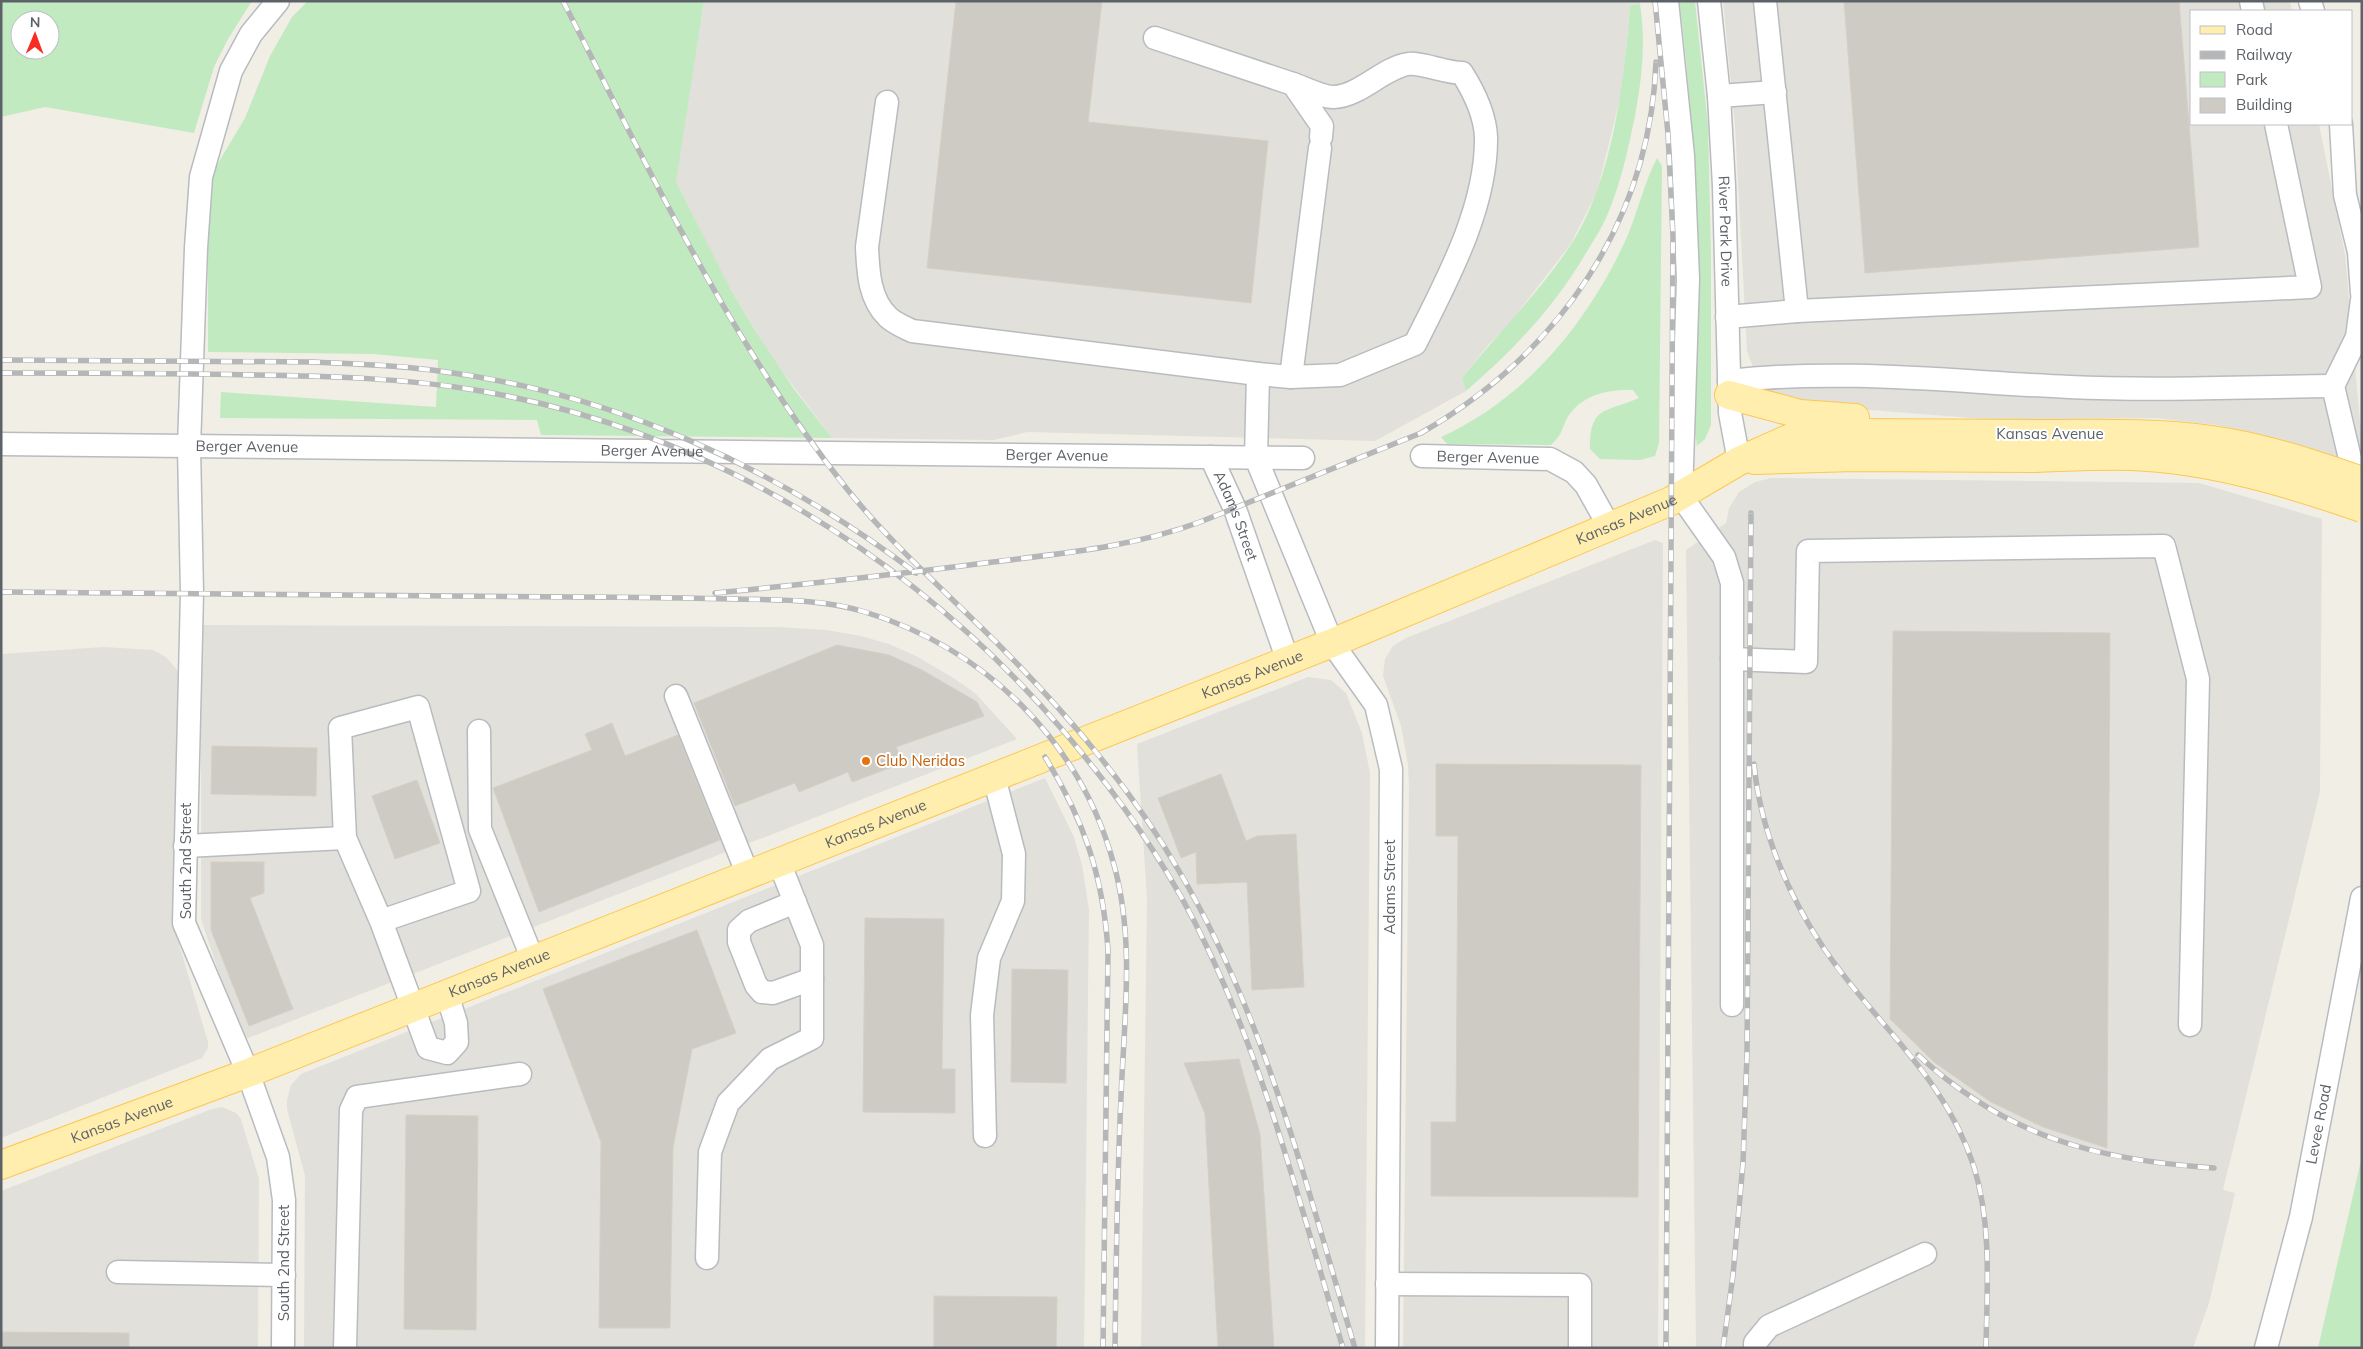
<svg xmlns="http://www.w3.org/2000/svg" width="2363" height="1349" viewBox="0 0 2363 1349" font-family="Mulish,sans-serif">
<rect width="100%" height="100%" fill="#f1eee6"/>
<!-- industrial -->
<path fill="#e2e0da" d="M704,1H1640V4L1630,5L1622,90L1597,192L1570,245L1509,324L1489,344L1462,378L1466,391L1375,441L1027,432L994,440L832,438L770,355L731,290L675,182Z
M1723,1H2290L2292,11H2192V124H2319L2345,255L2362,444V471L2271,438L2217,425L2155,418L1997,420L1870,410L1813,409L1772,393L1753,367L1747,351L1735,125Z
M1771,478L2199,483L2322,519L2320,792L2223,1190L2235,1193L2209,1303L2193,1348H1696L1686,550L1726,523L1729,508L1739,492L1755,482Z
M1655,540L1663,543L1658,1348H1403L1409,785L1408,765L1401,726L1383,676L1385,659L1393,646L1406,638Z
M201,625L777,627L826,630L861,636L889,644L916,656L952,677L975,693L1017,739L248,1038L239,1033L201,919Z
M104,647L153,650L166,657L178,671L173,924L208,1042V1048L202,1058L1,1138V654Z
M1308,677L1331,680L1346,693L1362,733L1370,773L1365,1348H1141L1147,899L1137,744Z
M1045,778L1074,837L1082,865L1089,910L1084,1348H304L305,1176L287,1109V1100L291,1085L301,1074Z
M222,1107L236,1113L241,1119L259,1179L258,1348H1V1191L212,1109Z"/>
<!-- green -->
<path fill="#c2eac0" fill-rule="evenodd" d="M1,1H252L228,39L214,67L194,133L45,107L1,117ZM20,20H50V50H20Z
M308,1H704L676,182L731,290L756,332L794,389L832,438L541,435L537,420L220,418L221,392L436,407L438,360L373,354L208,352V205L211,175L245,118L270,56L292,17Z
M1679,1H1695L1708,126L1711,253V425L1705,439L1697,446L1694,423C1694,282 1699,141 1679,1Z
M1640,4C1646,42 1642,78 1635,116C1628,150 1620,187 1606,218C1601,229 1595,238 1589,248C1557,304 1515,349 1466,391L1462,378C1497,334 1539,293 1570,246C1613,181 1624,82 1630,5Z
M1657,158L1662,166L1659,443L1655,456L1640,460L1600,459L1590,449C1590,406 1604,413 1639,398L1633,390C1609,389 1584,394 1569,415C1561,428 1564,433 1551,445L1447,444L1441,437C1527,398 1589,321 1627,237C1638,211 1644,183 1657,158Z
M2362,1156V1348H2318Z"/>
<!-- building -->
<path fill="#cecbc5" stroke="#d6d0c3" d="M956,1H1102L1088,122L1268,141L1251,303L927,268Z
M1844,1H2179L2199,247L1865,273Z
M1893,631L2110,633L2107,1148L2043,1127L1991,1102L1934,1062L1890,1019Z
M837,645L889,655L922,670L977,702L984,716L896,747L903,763L852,782L848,772L799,792L795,783L735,806L694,703Z
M612,723L625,756L678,735L720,840L539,912L493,788L592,750L585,734Z
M212,746L317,748L316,796L211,794Z
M1436,764L1641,765L1638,1197L1431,1196V1122H1456L1458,836H1436Z
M1221,774L1246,841L1257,836L1296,834L1304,987L1252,990L1247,882L1197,884L1196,852L1181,858L1158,798Z
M417,780L440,843L395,859L372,796Z
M211,862H264V893L250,898L293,1009L249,1026L211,930Z
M865,918L944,919L942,1069H955V1113L863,1112Z
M697,930L736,1033L692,1049L673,1147L670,1328H599L601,1142L543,989Z
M1012,969L1068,970L1066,1083L1011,1082Z
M1239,1059L1260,1134L1274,1348H1218L1205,1114L1184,1063Z
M406,1115L478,1116L476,1330L404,1329Z
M934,1296L1057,1297L1056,1348L934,1347Z
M1,1332L129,1333V1348H1Z"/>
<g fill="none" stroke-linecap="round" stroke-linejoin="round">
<!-- minor casing -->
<g stroke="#b8bcc0" stroke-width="25">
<g id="minor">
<path d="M278,1L251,34L231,71L201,177L196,248L189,447L192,593L184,923L248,1073L278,1157L284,1200L283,1348"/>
<path d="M1667,1L1683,156L1688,279L1681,496L1724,557L1732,583V1005"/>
<path id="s1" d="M1709,1L1719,96L1724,186L1730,413L1739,461"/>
<path d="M1765,1L1797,311"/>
<path d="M2251,1L2253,11"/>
<path d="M2310,1L2313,11"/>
<path d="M1155,38L1293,84L1322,126L1321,137"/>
<path d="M1719,96L1775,92"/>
<path d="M887,102L867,247C868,271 869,299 888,317C894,323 904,327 912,331L1258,374L1291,377L1320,148"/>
<path d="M2341,124L2345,195L2359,252L2362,293"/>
<path d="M1727,317L1797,311L2310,287L2276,124"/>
<path d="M1258,374L1256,458L1332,643L1376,705L1391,769L1387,1348"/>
<path d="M1291,377L1340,375L1415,344C1446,282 1487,208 1486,137C1485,114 1474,92 1462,73C1446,73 1420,62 1408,64C1383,68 1360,96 1334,97C1325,98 1302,87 1293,84"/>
<path d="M1729,381C1841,368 1956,382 2069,387C2155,391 2246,387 2333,386"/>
<path d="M2333,386L2358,493"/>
<path d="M2333,386L2357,337L2362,300"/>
<path id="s2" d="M1,444L1303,458"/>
<path id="s3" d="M1422,456L1550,459L1574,472L1586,485L1610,528"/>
<path id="s4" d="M1211,457L1235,509L1288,661"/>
<path d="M1732,659L1806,662L1808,551L2164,546L2198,679L2190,1025"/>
<path d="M676,696L748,875"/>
<path d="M479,731L480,829L533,960"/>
<path d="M185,846L345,838"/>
<path d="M795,902L749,921L739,930V942L756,985L762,992L773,993L812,979"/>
<path d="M381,921L469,891L418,707L340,728L345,838L381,921L428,1048L447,1053L457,1042L456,1023L447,994"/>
<path d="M985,1136L982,1015L989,958L1013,901L1014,854L994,777"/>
<path d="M707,1258L710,1152L728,1103L770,1059L812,1038V945L779,862"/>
<path d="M118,1272L284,1275"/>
<path d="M1387,1284L1580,1285V1348"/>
<path d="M345,1348L351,1110L357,1097L520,1074"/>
<path d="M1755,1348V1343L1769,1326L1925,1254"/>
<path id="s5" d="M2266,1348L2301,1217L2362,898"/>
</g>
</g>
<!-- major casing -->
<g stroke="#fec751" stroke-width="30">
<g id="major">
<path d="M1729,395L1800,414L1855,418"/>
<path d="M1755,460L1854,457L2035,458"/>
<path id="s6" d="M1,1165L248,1073L1332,643L1671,501L1739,461L1795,436L1859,433L2034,434"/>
</g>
</g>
<!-- minor -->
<use href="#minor" stroke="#fff" stroke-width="22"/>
<!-- major -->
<use href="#major" stroke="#ffeead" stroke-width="28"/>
<!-- rail casing -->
<g stroke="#b5b6b7" stroke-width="5.5">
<path id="rail" d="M563,1C649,169 729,341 847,489C891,544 946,592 996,642C1065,712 1130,786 1179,871C1266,1018 1306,1186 1355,1348
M1655,1L1668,134L1673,236L1666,1348
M1,360L314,362C356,364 398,365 439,371C613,393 777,468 916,573
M1,373C85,373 169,373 253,375C327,376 402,378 475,390C707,429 915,557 1066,734C1121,799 1169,867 1205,943C1267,1071 1302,1212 1343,1348
M1,592C191,593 382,596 572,597C627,597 681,598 736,599C779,600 824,599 865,612C986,649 1081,742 1114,865C1135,940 1124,1020 1121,1097C1117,1181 1116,1264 1115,1348
M715,593C808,584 900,574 993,562C1064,553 1133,547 1200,522L1421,433C1558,354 1650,222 1656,62
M1045,757C1084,820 1103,876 1108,950L1103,1348
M1754,764C1760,829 1788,896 1825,950C1876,1025 1945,1076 1974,1167C1992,1226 1987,1288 1986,1348
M1918,1055C2007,1137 2096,1160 2214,1168
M1723,1348L1733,1275L1743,1163L1747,1054L1751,513"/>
</g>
<!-- rail -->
<use href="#rail" stroke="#fff" stroke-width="4" stroke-dasharray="11" stroke-linecap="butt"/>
<!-- major-bridge casing -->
<g stroke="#fec751" stroke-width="30" stroke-linecap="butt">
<path id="major-bridge" d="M2034,434C2093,434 2153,432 2212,440C2263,447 2313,464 2362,481
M2035,458C2067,457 2099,455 2131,456C2210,459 2287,482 2362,508"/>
</g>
<!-- major-bridge -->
<use href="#major-bridge" stroke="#ffeead" stroke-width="28"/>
</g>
<!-- markers -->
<circle fill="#e8710a" stroke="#fff" stroke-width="2" cx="866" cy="761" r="5"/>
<g text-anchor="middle" stroke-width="4" stroke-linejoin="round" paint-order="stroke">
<!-- street labels -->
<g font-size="15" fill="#5d6268" stroke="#fff">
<text dy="5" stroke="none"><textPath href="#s1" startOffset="231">River Park Drive</textPath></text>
<text x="2050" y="439">Kansas Avenue</text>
<text dy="5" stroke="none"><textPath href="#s2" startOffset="246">Berger Avenue</textPath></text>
<text dy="5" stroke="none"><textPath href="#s2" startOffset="651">Berger Avenue</textPath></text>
<text dy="5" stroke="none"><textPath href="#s2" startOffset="1056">Berger Avenue</textPath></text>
<text dy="5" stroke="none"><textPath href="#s3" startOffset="66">Berger Avenue</textPath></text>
<text dy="5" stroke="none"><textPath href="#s4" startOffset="64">Adams Street</textPath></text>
<text dy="5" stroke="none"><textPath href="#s6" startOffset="1749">Kansas Avenue</textPath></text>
<text dy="5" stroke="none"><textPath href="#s6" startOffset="1344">Kansas Avenue</textPath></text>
<text dy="5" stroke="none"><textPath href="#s6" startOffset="939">Kansas Avenue</textPath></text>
<text transform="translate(186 861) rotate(-90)" y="5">South 2nd Street</text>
<text transform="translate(1390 887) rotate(-90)" y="5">Adams Street</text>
<text dy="5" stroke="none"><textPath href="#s6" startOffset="534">Kansas Avenue</textPath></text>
<text dy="5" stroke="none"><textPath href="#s6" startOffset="129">Kansas Avenue</textPath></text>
<text dy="5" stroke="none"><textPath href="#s5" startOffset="230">Levee Road</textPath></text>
<text transform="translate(284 1263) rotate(-90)" y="5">South 2nd Street</text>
</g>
<!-- food labels -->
<g font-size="15" fill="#c56008" stroke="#fff" text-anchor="start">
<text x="876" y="766">Club Neridas</text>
</g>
</g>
<!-- border -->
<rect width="2363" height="1349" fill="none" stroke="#5d6268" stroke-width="5"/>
<!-- legend -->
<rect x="2190" y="10" width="162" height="115" fill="#ffffff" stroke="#bec0c3"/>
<rect x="2200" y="26" width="25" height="8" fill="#ffeead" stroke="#bec0c3"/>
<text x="2236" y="35" font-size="15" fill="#5d6268">Road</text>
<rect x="2200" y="51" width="25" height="8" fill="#b5b6b7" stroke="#bec0c3"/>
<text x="2236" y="60" font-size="15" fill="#5d6268">Railway</text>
<rect x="2200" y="72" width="25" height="15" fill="#c2eac0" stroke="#bec0c3"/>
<text x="2236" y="85" font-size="15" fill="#5d6268">Park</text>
<rect x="2200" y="98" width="25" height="15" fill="#cecbc5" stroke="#bec0c3"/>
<text x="2236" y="110" font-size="15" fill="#5d6268">Building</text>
<!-- north arrow -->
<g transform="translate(35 35) rotate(1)"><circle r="24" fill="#ffffff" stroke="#bec0c3"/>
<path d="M0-4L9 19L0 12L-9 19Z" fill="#f92b23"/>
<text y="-8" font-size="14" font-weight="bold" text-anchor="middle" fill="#5d6268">N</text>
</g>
</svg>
